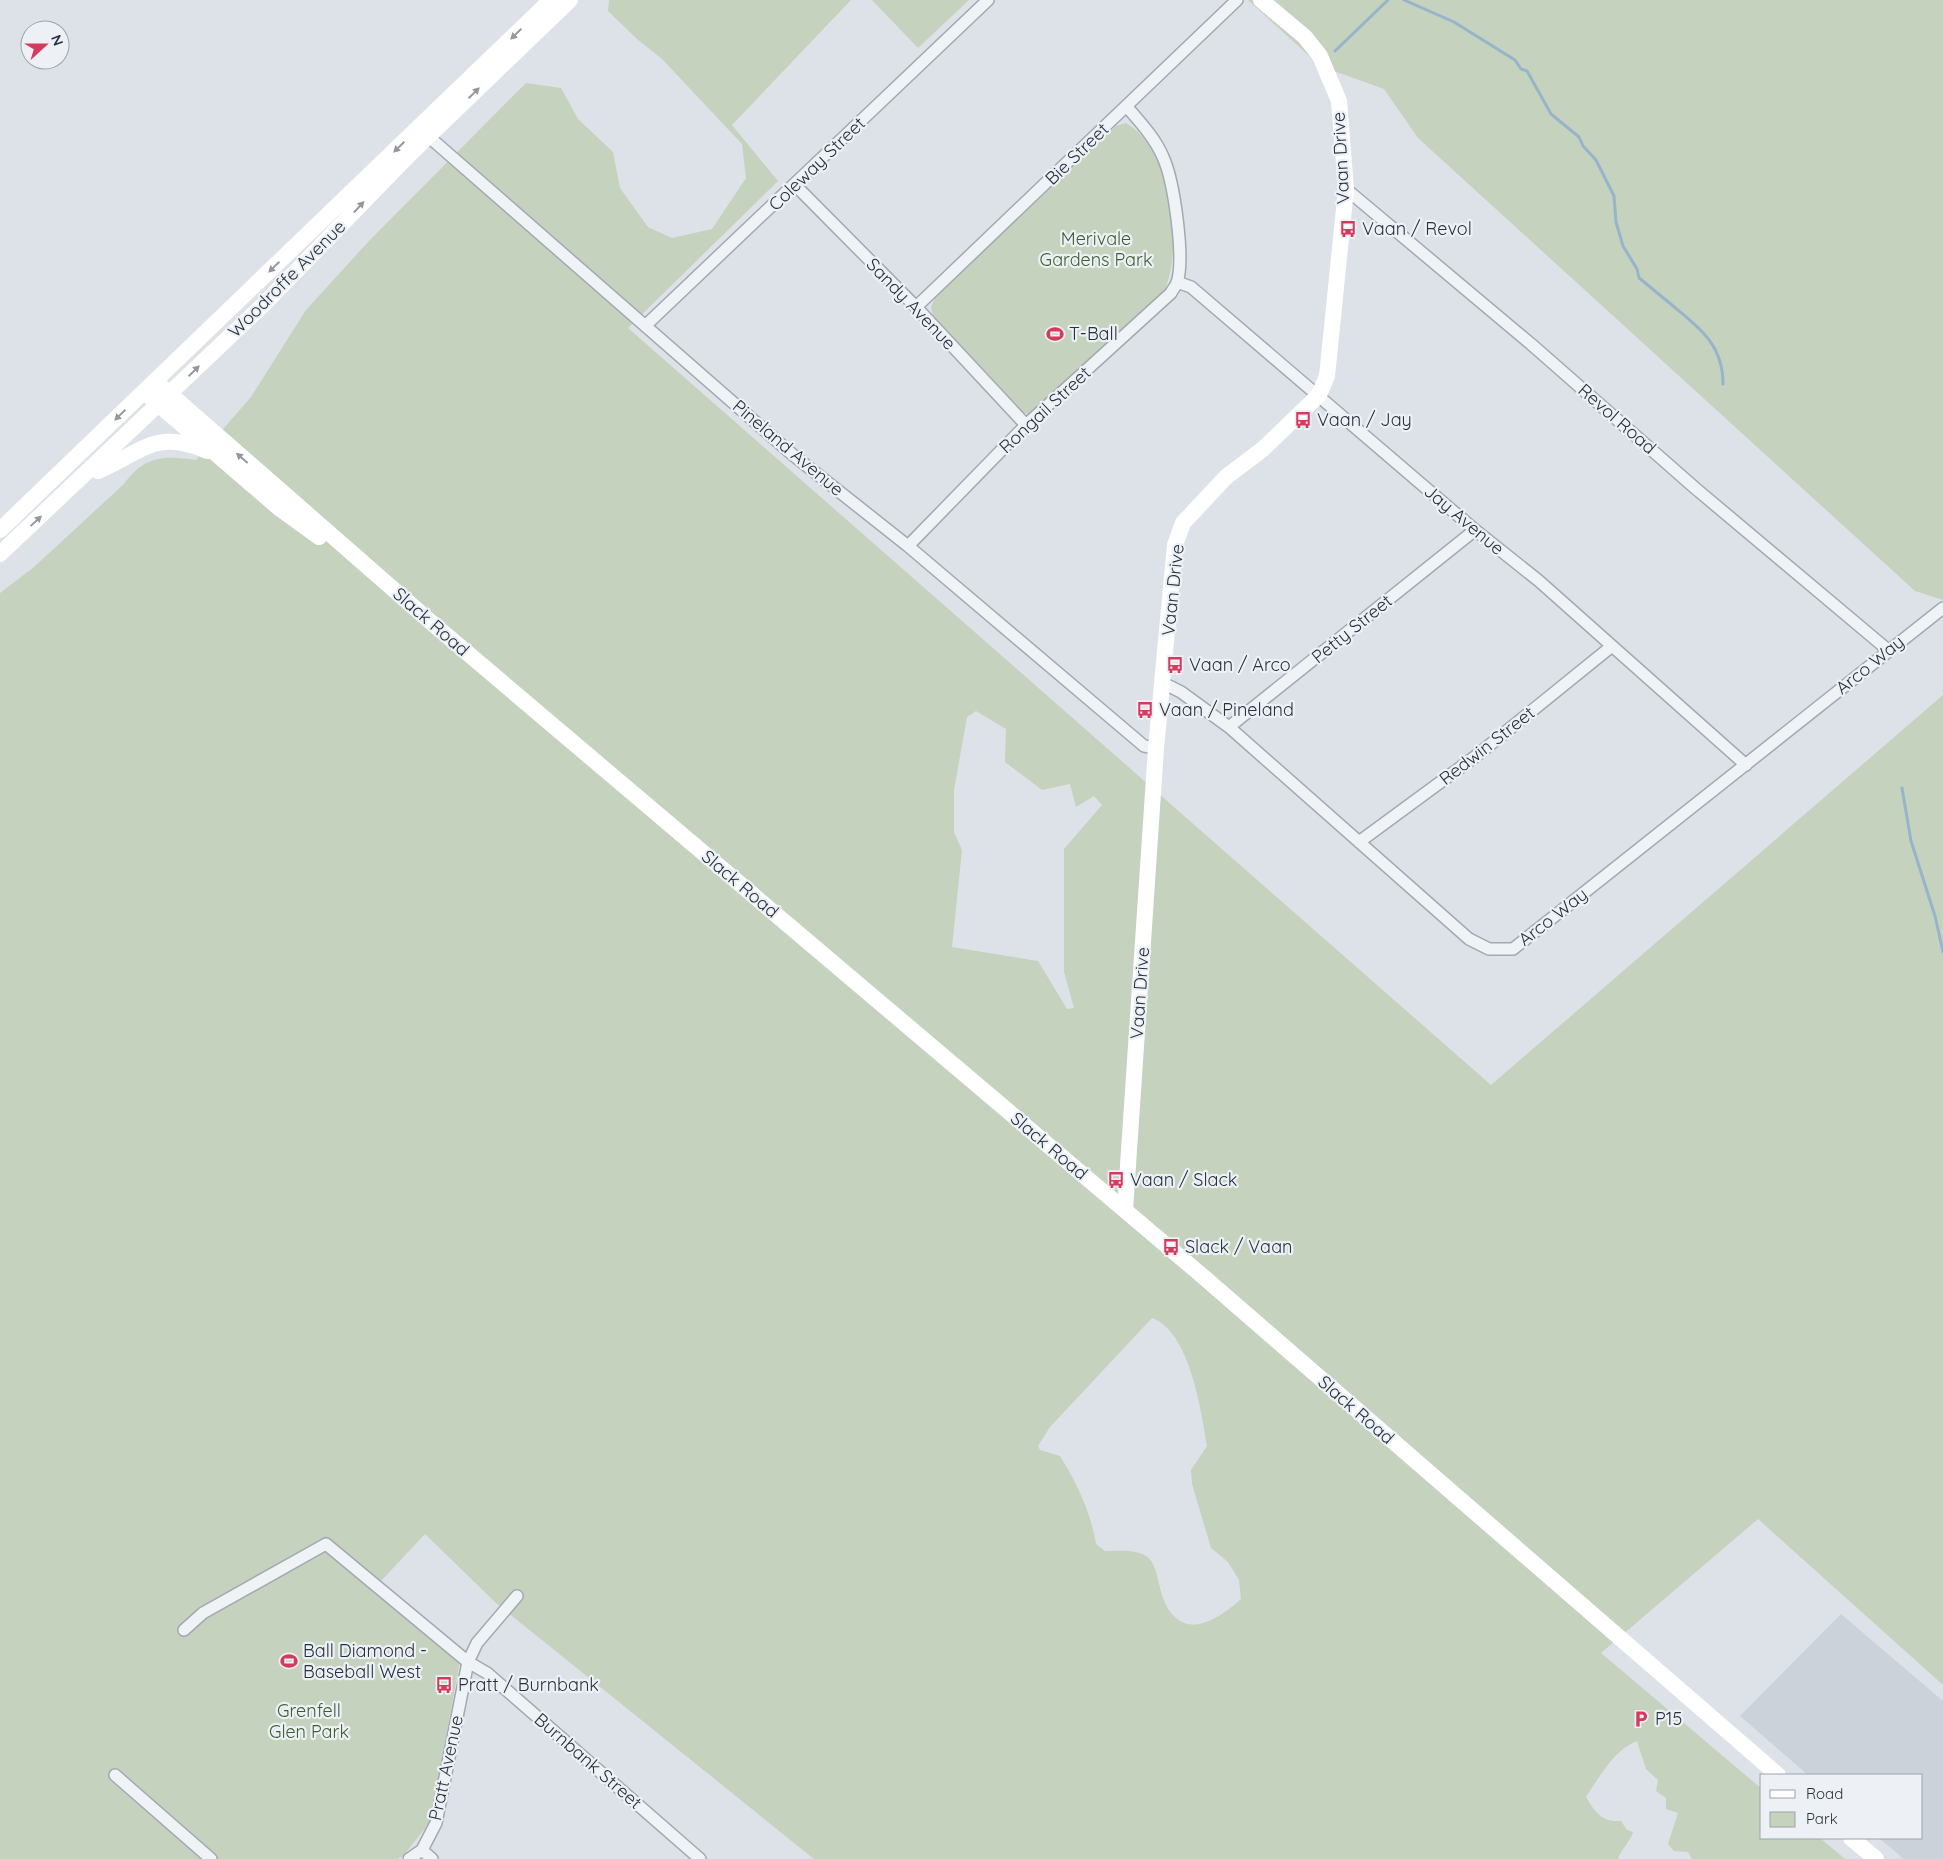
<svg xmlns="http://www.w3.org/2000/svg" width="1943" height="1859" viewBox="0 0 1943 1859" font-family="Quicksand,sans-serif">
<rect width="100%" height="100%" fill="#dde2e8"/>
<!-- built -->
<path fill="#cbd2da" d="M1841,1614L1943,1701V1859H1904L1879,1838H1922V1775H1808L1740,1716Z"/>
<!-- green -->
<path fill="#c5d2be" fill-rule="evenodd" d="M609,0H851L732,125L778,181L628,328L1491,1085L1943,695V1685L1758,1519L1601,1653L1762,1789V1838H1820L1845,1859H1692L1688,1852L1674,1851L1668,1844L1678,1813L1666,1809V1798L1656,1791L1658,1780L1646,1769L1637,1741C1614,1750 1600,1776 1586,1797C1596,1813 1601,1822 1621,1821L1627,1830L1633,1832C1630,1842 1622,1848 1618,1859H814L496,1603L425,1534L381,1581L330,1554L460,1661L430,1822L403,1856L397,1859H0V593L34,567L124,484C143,456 165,455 196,460L251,397L306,310L368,242L526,83L561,88L578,119L613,152L620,188L648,227L672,238L712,229L746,178L742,144L662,59L637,39L608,11ZM976,711L1006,729L1005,762L1042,790L1070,784L1076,807L1094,796L1102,805L1064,849V972L1074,1008L1067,1009L1038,961L952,947L962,850L954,832V790L967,717ZM1152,1318C1190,1332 1201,1410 1207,1446L1191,1470L1192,1484L1211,1548L1228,1562L1239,1580L1241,1599C1227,1612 1199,1633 1180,1621C1154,1604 1163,1567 1146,1556C1136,1549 1117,1551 1105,1551L1096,1544C1091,1513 1077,1483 1060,1456L1040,1450L1038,1446L1050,1427Z
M872,0H969L918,48Z
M1248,0H1943V600L1915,591L1418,138L1384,89L1320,66Z
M1126,123C1174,151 1183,242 1165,290L1034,412L1028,414L1021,412L934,321L931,307L936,296L1116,126Z"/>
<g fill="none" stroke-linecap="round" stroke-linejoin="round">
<!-- stream -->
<path stroke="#96b4ca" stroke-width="3" d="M1404,0L1454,22L1515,60L1521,69L1527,71L1551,114L1579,137L1583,146L1596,160L1614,196L1616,222L1623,246L1637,269L1639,278C1648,285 1657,293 1666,300C1695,325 1723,341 1723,384
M1335,51L1388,0
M1902,788L1911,841L1935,916L1943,952"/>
<!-- street casing -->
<g stroke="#a2a9b2" stroke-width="14">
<path id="street" d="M428,136L793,455L908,546L1144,746L1156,748
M795,185L916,307L1026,425
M1346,189L1531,344L1695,488L1888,650
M1177,282L1191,287L1475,530L1539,581L1746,765
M916,307L1237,0
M645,326L988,0
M908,546L1026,425L1171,293C1172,290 1176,286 1177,283C1185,258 1174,181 1163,157C1155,138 1140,122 1127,107
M1163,683L1181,692L1229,727L1469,939L1489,949H1513L1943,608
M1229,727L1475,530
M1359,842L1476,756L1612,646
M184,1630L203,1613L326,1544L468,1662L487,1673L700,1859
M115,1775L211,1859
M422,1850L432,1859
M409,1859L422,1850L436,1823L468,1662L477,1643L517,1596"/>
</g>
<!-- street -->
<use href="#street" stroke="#f0f3f6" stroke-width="11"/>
<!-- secondary -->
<path stroke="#fff" stroke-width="16" d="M155,381L432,623L1199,1273L1778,1775
M151,398L279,508L319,537
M98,471C141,453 155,428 207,451
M0,530L551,0
M0,554L265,303L412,152L570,0
M1125,1210L1156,748L1175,545L1183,523L1226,477L1263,449L1319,395L1327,376L1346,189L1339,101L1320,56L1305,37L1261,0
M1851,1838L1876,1859"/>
</g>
<!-- one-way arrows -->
<defs><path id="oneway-solid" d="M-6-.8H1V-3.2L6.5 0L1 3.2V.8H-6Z" transform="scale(1.25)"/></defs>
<g fill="#92989f">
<use href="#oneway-solid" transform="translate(516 34) rotate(136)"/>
<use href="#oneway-solid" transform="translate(474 93) rotate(-44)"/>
<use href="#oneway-solid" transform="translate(399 147) rotate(136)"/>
<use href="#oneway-solid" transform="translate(359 207) rotate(-47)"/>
<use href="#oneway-solid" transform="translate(274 267) rotate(136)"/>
<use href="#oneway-solid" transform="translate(194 371) rotate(-44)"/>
<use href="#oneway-solid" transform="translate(120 415) rotate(136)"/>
<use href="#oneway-solid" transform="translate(242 458) rotate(-139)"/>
<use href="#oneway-solid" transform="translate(36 521) rotate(-43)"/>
</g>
<!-- icons -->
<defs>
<g id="bus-bare" transform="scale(1.35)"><path d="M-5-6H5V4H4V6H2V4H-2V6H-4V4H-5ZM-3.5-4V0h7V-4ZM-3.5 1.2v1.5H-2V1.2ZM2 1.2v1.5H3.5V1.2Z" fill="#d53a5e" stroke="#edf1f5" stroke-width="2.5" paint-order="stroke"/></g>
<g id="stadium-bare" transform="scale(1.35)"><path d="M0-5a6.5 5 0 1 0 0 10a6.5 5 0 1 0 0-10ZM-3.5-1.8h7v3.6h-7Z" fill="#d53a5e" stroke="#edf1f5" stroke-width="2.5" paint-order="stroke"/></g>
<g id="parking-bare" transform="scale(1.35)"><path d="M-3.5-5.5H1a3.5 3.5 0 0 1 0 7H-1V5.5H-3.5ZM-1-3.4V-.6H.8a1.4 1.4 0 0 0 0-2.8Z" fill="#d53a5e" stroke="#edf1f5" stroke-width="2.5" paint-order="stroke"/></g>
</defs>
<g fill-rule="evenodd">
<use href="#bus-bare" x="1348" y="229"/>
<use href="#stadium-bare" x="1055" y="334"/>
<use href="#bus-bare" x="1303" y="420"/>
<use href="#bus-bare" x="1175" y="665"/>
<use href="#bus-bare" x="1145" y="710"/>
<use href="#bus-bare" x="1116" y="1180"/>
<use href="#bus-bare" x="1171" y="1247"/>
<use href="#stadium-bare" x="289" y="1661"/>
<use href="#bus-bare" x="444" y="1685"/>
<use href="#parking-bare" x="1641" y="1719"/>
</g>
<g text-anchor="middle" stroke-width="4.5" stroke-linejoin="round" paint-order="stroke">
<!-- street labels -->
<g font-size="18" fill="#26313f" stroke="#edf1f5">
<text transform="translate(1077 154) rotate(-44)" y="6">Bie Street</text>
<text transform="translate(1341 158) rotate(-93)" y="6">Vaan Drive</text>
<text transform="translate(817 164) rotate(-44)" y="6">Coleway Street</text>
<text transform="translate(287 279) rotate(-45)" y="6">Woodroffe Avenue</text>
<text transform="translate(911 304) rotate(46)" y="6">Sandy Avenue</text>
<text transform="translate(1045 410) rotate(-43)" y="6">Rongail Street</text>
<text transform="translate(1617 419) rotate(41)" y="6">Revol Road</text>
<text transform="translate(788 448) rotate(40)" y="6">Pineland Avenue</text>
<text transform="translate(1464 520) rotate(40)" y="6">Jay Avenue</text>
<text transform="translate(1173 590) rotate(-84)" y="6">Vaan Drive</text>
<text transform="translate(431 622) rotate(41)" y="6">Slack Road</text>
<text transform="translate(1352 629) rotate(-39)" y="6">Petty Street</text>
<text transform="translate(1870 665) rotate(-39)" y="6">Arco Way</text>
<text transform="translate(1487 746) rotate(-38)" y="6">Redwin Street</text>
<text transform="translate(740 884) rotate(40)" y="6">Slack Road</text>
<text transform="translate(1553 917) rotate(-38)" y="6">Arco Way</text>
<text transform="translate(1140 993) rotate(-86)" y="6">Vaan Drive</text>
<text transform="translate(1049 1146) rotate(40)" y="6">Slack Road</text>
<text transform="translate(1356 1410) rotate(41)" y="6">Slack Road</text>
<text transform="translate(588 1761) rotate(41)" y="6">Burnbank Street</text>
<text transform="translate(446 1768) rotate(-78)" y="6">Pratt Avenue</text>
</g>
<!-- poi labels -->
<g font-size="18" fill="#26313f" stroke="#edf1f5" text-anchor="start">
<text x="1362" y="235">Vaan / Revol</text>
<text x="1069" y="340">T-Ball</text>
<text x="1317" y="426">Vaan / Jay</text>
<text x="1189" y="671">Vaan / Arco</text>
<text x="1159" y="716">Vaan / Pineland</text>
<text x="1130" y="1186">Vaan / Slack</text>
<text x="1185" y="1253">Slack / Vaan</text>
<text x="303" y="1657">Ball Diamond -<tspan x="303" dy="21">Baseball West</tspan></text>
<text x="458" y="1691">Pratt / Burnbank</text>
<text x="1655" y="1725">P15</text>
</g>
<!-- park labels -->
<g font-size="18" fill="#3e5c32" stroke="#edf1f5">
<text x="1096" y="245">Merivale<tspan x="1096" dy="21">Gardens Park</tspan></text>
<text x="309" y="1717">Grenfell<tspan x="309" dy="21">Glen Park</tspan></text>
</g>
</g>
<!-- legend -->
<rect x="1760" y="1774" width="162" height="65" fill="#edf1f5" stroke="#9da4ac"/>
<rect x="1770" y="1790" width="25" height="8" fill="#ffffff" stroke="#9da4ac"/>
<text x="1806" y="1799" font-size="15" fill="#26313f">Road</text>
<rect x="1770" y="1812" width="25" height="15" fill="#c5d2be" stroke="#9da4ac"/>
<text x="1806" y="1824" font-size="15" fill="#26313f">Park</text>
<!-- north arrow -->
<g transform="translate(45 45) rotate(69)"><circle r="24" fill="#edf1f5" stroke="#9da4ac"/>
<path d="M0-4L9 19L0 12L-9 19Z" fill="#d53a5e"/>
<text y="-8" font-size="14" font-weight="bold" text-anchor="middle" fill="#26313f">N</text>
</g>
</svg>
